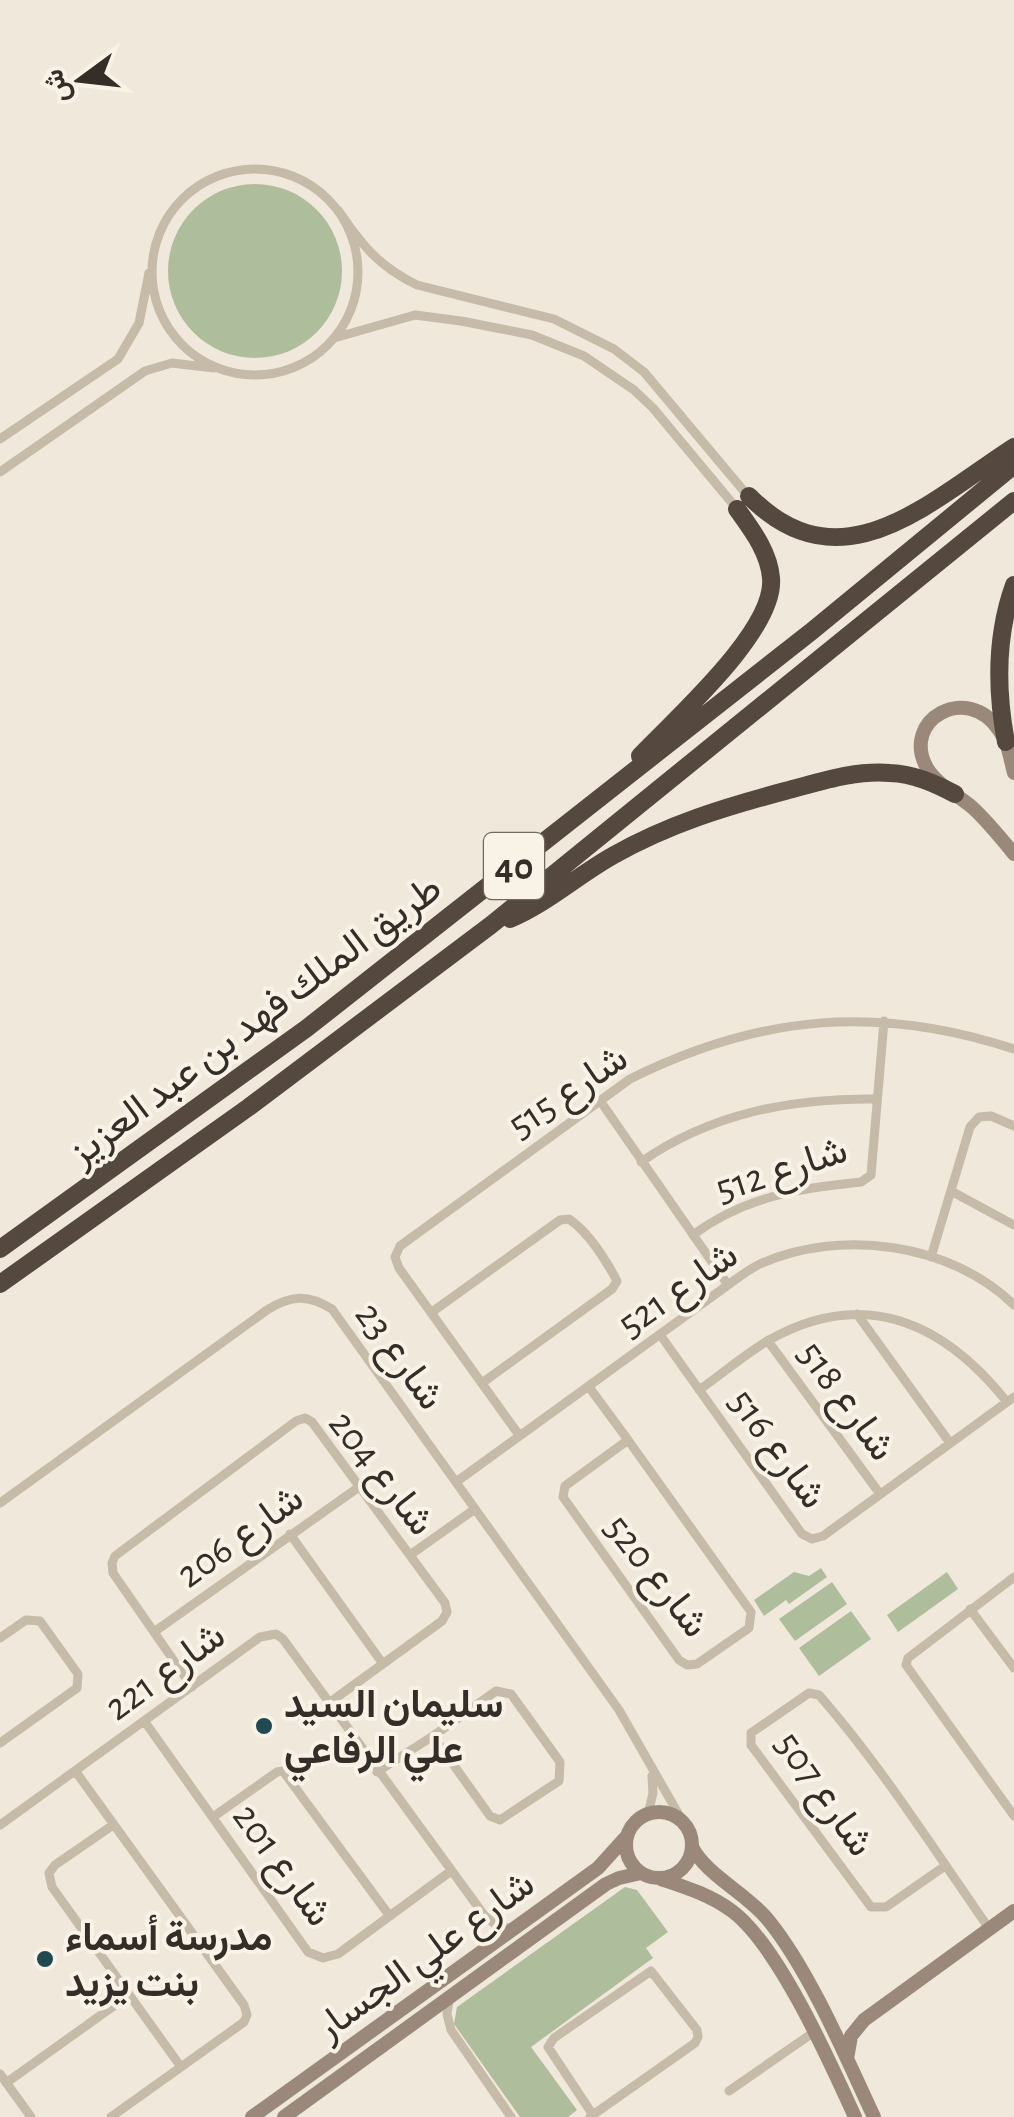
<svg xmlns="http://www.w3.org/2000/svg" width="1014" height="2117" viewBox="0 0 1014 2117" font-family="'Alegreya Sans',Vazirmatn,sans-serif">
<rect width="100%" height="100%" fill="#efe8db"/>
<!-- green -->
<path fill="#aebd9c" d="M168 271a87 87 0 1 1 174 0a87 87 0 1 1-174 0Z
M821,1568L827,1577L789,1604L786,1600L764,1616L754,1600L794,1572L809,1576Z
M947,1572L958,1589L898,1632L887,1615Z
M832,1582L847,1604L795,1641L779,1619Z
M851,1611L871,1639L819,1676L799,1648Z
M625,1887L637,1890L668,1932L646,1948L653,1958L531,2047L577,2110L568,2117H520L454,2024L457,2007Z"/>
<g fill="none" stroke-linecap="round" stroke-linejoin="round">
<!-- street -->
<path stroke="#c6baa8" stroke-width="9" d="M152 272a103 103 0 1 1 206 0a103 103 0 1 1-206 0Z
M338,210C362,245 378,266 417,285L554,319L614,349L644,372L748,496
M334,338L415,315L461,321L532,335L584,356L634,390L653,408L737,509
M0,439L118,359L139,323L149,273
M0,472L145,371L172,363L214,368
M601,1102L728,1285
M641,1162C711,1113 792,1098 876,1099
M951,1191L1014,1225
M693,1235C744,1197 799,1188 861,1182L871,1175L884,1021
M931,1257L970,1127L979,1117L991,1116L1014,1126
M432,1312L560,1220L569,1219C588,1232 606,1260 617,1281L612,1289L482,1383
M857,1314L950,1443
M661,1336L802,1534L812,1539L823,1536L1014,1397
M768,1341L880,1494
M589,1387L628,1440L565,1486L563,1497L679,1660L687,1665L697,1664L749,1628L751,1612L628,1440
M699,1390C722,1374 745,1354 769,1340C865,1286 944,1323 1007,1402
M519,1435L399,1268L395,1257L400,1246L630,1079C759,1015 877,1004 1014,1049
M456,1482L728,1285C738,1278 749,1269 760,1264C840,1228 951,1243 1014,1305
M0,1503L267,1310C291,1295 308,1294 332,1309L619,1710L683,1822
M290,1534L383,1664
M410,1555L475,1509
M1014,1577L908,1658L906,1665L1014,1816
M970,1609L1014,1668
M154,1632L359,1487
M0,1638L26,1620L40,1621L78,1674L77,1688L0,1743
M192,1687L113,1573L112,1563L115,1556L296,1421L305,1418L312,1422L445,1603L447,1612L442,1621L329,1703
M145,1722L308,1952L323,1958L338,1954L451,1871
M76,1772L244,2005L247,2015L244,2022L111,2117
M377,1772L433,1736L490,1816L500,1820L559,1781L560,1762L511,1694L496,1691L433,1736
M648,1814L653,1793L652,1776
M213,1817L277,1772L283,1771L389,1915
M0,1825L260,1637L276,1634L283,1639L484,1915L497,1926L514,1929
M113,1825L55,1865L49,1873L52,1887L181,2067
M945,1866L886,1907H871L751,1745V1733L809,1693L819,1695C882,1767 935,1851 990,1930
M449,2000L447,2014L451,2030L511,2117
M0,2074L31,2117
M6,2083L129,1995
M729,2091L814,2032
M590,2117L695,2043L698,2037L697,2030L651,1971L554,2038L548,2047L593,2115"/>
<!-- secondary -->
<path stroke="#9a897a" stroke-width="14" d="M1014,773C1010,758 1008,742 999,730C967,682 900,720 927,768C937,785 958,795 973,808C988,822 1001,838 1014,854
M626 1845a33 33 0 1 1 66 0a33 33 0 1 1-66 0Z
M692,1847C708,1877 747,1893 769,1921C810,1972 846,2057 874,2117
M661,1879C685,1887 711,1895 732,1911C778,1945 830,2062 855,2117
M847,2059L851,2036L864,2020L1014,1911
M252,2117L598,1868L627,1836
M284,2117L606,1884L619,1878L641,1873"/>
<!-- highway -->
<path stroke="#54483f" stroke-width="18" d="M749,496C841,590 930,501 1014,447
M1006,742C996,689 996,635 1014,585
M640,756C676,718 776,630 771,578C769,552 752,530 737,509
M510,919C548,903 578,875 614,855C669,824 725,807 785,791C820,782 854,770 890,773C914,774 934,783 955,794
M0,1249L307,1028L812,631L1014,465
M0,1284L249,1107L491,925L1014,501"/>
</g>
<!-- markers -->
<g fill="#214952" stroke="#f8f2e7" stroke-width="4">
<circle cx="264" cy="1726" r="10"/>
<circle cx="45" cy="1959" r="10"/>
</g>
<g text-anchor="middle" stroke-width="8" stroke-linejoin="round" paint-order="stroke">
<!-- shield labels -->
<rect fill="#f8f2e7" stroke="#6f6861" stroke-width="2.5" x="484" y="833" width="60" height="66" rx="8"/>
<g font-size="38" font-weight="bold" fill="#342d28">
<text x="514" y="879">40</text>
</g>
<!-- street labels -->
<g font-size="40" fill="#342d28" stroke="#f8f2e7">
<text transform="translate(254 1019) rotate(-37)" y="14">طريق الملك فهد بن عبد العزيز</text>
<text transform="translate(567 1090) rotate(-34)" y="14">شارع 515</text>
<text transform="translate(781 1168) rotate(-18)" y="14">شارع 512</text>
<text transform="translate(677 1288) rotate(-35)" y="14">شارع 521</text>
<text transform="translate(401 1355) rotate(54)" y="14">شارع 23</text>
<text transform="translate(848 1400) rotate(54)" y="14">شارع 518</text>
<text transform="translate(779 1448) rotate(54)" y="14">شارع 516</text>
<text transform="translate(383 1472) rotate(52)" y="14">شارع 204</text>
<text transform="translate(239 1535) rotate(-36)" y="14">شارع 206</text>
<text transform="translate(658 1575) rotate(52)" y="14">شارع 520</text>
<text transform="translate(164 1670) rotate(-36)" y="14">شارع 221</text>
<text transform="translate(826 1793) rotate(55)" y="14">شارع 507</text>
<text transform="translate(284 1864) rotate(54)" y="14">شارع 201</text>
<text transform="translate(424 1954) rotate(-36)" y="14">شارع علي الجسار</text>
</g>
<!-- poi labels -->
<g font-size="40" font-weight="bold" fill="#342d28" stroke="#f8f2e7" text-anchor="start">
<text x="284" y="1717">سليمان السيد<tspan x="284" dy="46">علي الرفاعي</tspan></text>
<text x="65" y="1950">مدرسة أسماء<tspan x="65" dy="46">بنت يزيد</tspan></text>
</g>
</g>
<!-- north arrow -->
<g transform="translate(80 80) rotate(255)" stroke="#f8f2e7" stroke-width="8" paint-order="stroke">
<path d="M0-8L18 38L0 25L-18 38Z" fill="#342d28"/>
<text y="-15" font-size="28" font-weight="bold" text-anchor="middle" fill="#342d28">ش</text>
</g>
</svg>
